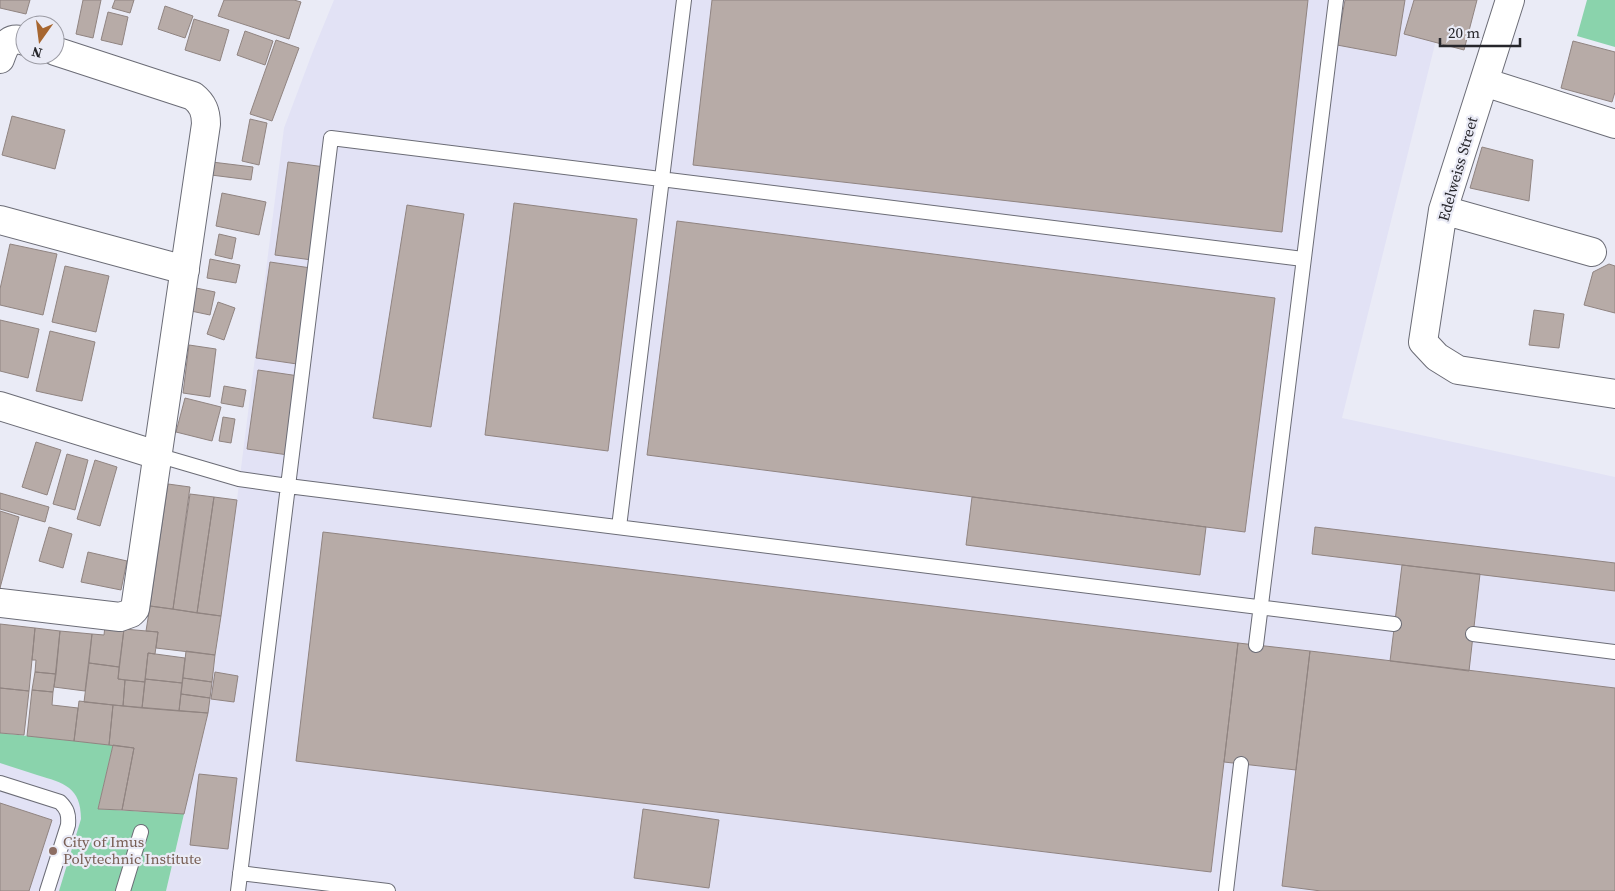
<svg xmlns="http://www.w3.org/2000/svg" width="1615" height="891" viewBox="0 0 1615 891" font-family="'Source Serif 4',serif">
<rect width="100%" height="100%" fill="#eaebf6"/>
<!-- built -->
<path fill="#e2e2f5" d="M334,0H1446L1342,418L1615,477V891H166L208,713L237,500L284,128L313,51Z
M0,733L113,745L98,808L93,891H0Z"/>
<!-- green -->
<path fill="#8ad3ac" d="M1587,0H1615V47L1577,36Z
M0,733L113,745L98,809L184,814L166,891H59L81,819C81,787 64,783 37,775C25,771 12,767 0,763Z"/>
<!-- building -->
<path fill="#b7aba7" stroke="#908481" d="M0,0H30L26,14L0,8Z
M83,0H101L93,38L76,34Z
M115,0H134L130,13L112,8Z
M224,0H294L301,2L289,39L218,16Z
M712,0H1308L1282,232L693,165Z
M1345,0H1405L1396,56L1337,45Z
M1414,0H1477L1464,50L1404,34Z
M165,6L193,16L185,38L158,29Z
M108,12L128,17L122,45L101,40Z
M194,19L229,30L220,61L185,50Z
M245,31L273,41L265,65L237,55Z
M276,40L299,48L272,121L250,114Z
M1573,41L1615,52V92L1612,102L1561,88Z
M12,116L65,130L55,169L2,155Z
M250,119L267,123L259,165L242,161Z
M1482,147L1533,160L1529,201L1470,188Z
M212,162L253,167L251,180L211,175Z
M288,162L325,167L312,260L275,255Z
M222,193L266,202L259,235L216,226Z
M514,203L637,219L608,451L485,435Z
M407,205L464,214L431,427L373,418Z
M677,221L1275,298L1245,532L647,455Z
M219,234L236,238L232,259L215,255Z
M10,244L57,254L43,315L0,305V289Z
M210,259L240,265L236,283L207,278Z
M270,262L311,268L297,364L256,358Z
M1609,264L1615,266V313L1584,305L1593,272Z
M65,266L109,276L96,332L52,322Z
M196,288L215,292L210,315L191,311Z
M218,302L235,308L224,340L207,334Z
M1534,310L1564,314L1559,348L1529,345Z
M0,320L39,329L28,378L0,371Z
M50,331L95,342L82,401L36,391Z
M189,345L216,349L210,397L183,393Z
M258,370L299,376L288,455L247,449Z
M224,386L246,390L243,407L221,403Z
M185,398L221,407L212,441L176,432Z
M223,417L235,419L231,443L219,441Z
M36,442L61,450L47,495L22,487Z
M67,454L88,460L75,510L53,504Z
M95,460L117,467L100,526L77,519Z
M168,484L190,487L173,609L150,606Z
M0,493L49,507L45,522L0,509Z
M190,494L214,497L197,613L173,609Z
M214,497L237,500L221,616L197,613Z
M972,497L1206,527L1200,575L966,545Z
M0,511L19,517L0,588Z
M49,527L72,534L63,568L39,561Z
M1315,527L1615,563V591L1312,554Z
M323,532L1238,643L1211,872L296,761Z
M88,552L127,561L121,590L81,582Z
M1402,565L1480,574L1469,671L1390,661Z
M150,606L221,616L215,655L156,648L158,632L146,631Z
M0,624L35,628L29,691L0,688Z
M105,626L124,629L119,667L89,663L92,634L104,635Z
M35,628L60,631L56,674L35,672L36,660H32Z
M124,629L158,632L155,654L148,653L145,682L118,679Z
M60,631L92,634L85,691L54,687Z
M1238,643L1310,651L1296,770L1224,762Z
M186,651L215,655L212,682L183,678Z
M1310,651L1615,688V891H1321L1282,886Z
M148,653L185,658L182,683L145,679Z
M89,663L119,667L118,679L125,680L123,706L84,702Z
M35,672L56,674L53,692L32,690Z
M215,672L238,676L234,702L211,699Z
M183,678L212,682L210,698L181,694Z
M145,679L182,683L179,711L142,708Z
M125,680L145,682L142,708L123,706Z
M0,688L29,691L24,735L0,733Z
M32,690L53,692L52,705L78,708L74,741L27,736Z
M181,694L210,698L208,713L179,711Z
M79,701L113,705L109,745L74,741Z
M113,705L208,713L184,814L122,810L134,748L109,745Z
M113,745L134,748L122,810L98,809Z
M199,774L237,778L228,849L190,845Z
M0,803L52,820L29,891H0Z
M643,809L719,820L709,888L634,878Z"/>
<g fill="none" stroke-linecap="round" stroke-linejoin="round">
<!-- service casing -->
<g stroke="#6b6c76" stroke-width="16">
<path id="service" d="M157,455L239,479L288,486L1394,624
M619,527L684,0
M1473,634L1615,652
M1256,645L1336,0
M0,783L60,802C67,809 69,814 68,825L47,891
M240,873L388,891
M123,891L141,832
M238,891L331,138L1303,259
M1226,891L1241,764"/>
</g>
<!-- minor casing -->
<g stroke="#6b6c76" stroke-width="30">
<path id="minor" d="M1510,0L1443,210L1423,342L1437,357L1458,370L1615,394
M0,59C5,45 8,36 25,41
M1484,82L1615,124
M1443,210L1592,252
M0,220L185,270
M0,406L157,455
M0,603L120,617L131,613L135,609L206,124C206,112 203,104 193,96L55,51"/>
</g>
<!-- service -->
<use href="#service" stroke="#fff" stroke-width="14"/>
<!-- minor -->
<use href="#minor" stroke="#fff" stroke-width="28"/>
</g>
<!-- markers -->
<circle fill="#8d6e63" stroke="#eaebf6" stroke-width="2" cx="53" cy="851" r="5"/>
<g text-anchor="middle" stroke-width="4.5" stroke-linejoin="round" paint-order="stroke">
<!-- street labels -->
<g font-size="15" fill="#26262b" stroke="#eaebf6">
<text transform="translate(1458 169) rotate(-74)" y="5">Edelweiss Street</text>
</g>
<!-- education labels -->
<g font-size="15" fill="#785e54" stroke="#eaebf6" text-anchor="start">
<text x="63" y="847">City of Imus<tspan x="63" dy="17">Polytechnic Institute</tspan></text>
</g>
</g>
<!-- north arrow -->
<g transform="translate(40 40) rotate(194)"><circle r="24" fill="#eaebf6" stroke="#9c9ca5"/>
<path d="M0-4L9 19L0 12L-9 19Z" fill="#a76630"/>
<text y="-8" font-size="14" font-weight="bold" text-anchor="middle" fill="#26262b">N</text>
</g>
<!-- scale -->
<path d="M1440 38v8h80v-8" fill="none" stroke="#26262b" stroke-width="2.5"/>
<text x="1448" y="38" font-size="15" fill="#26262b" stroke="#eaebf6" stroke-width="4" paint-order="stroke">20 m</text>
</svg>
